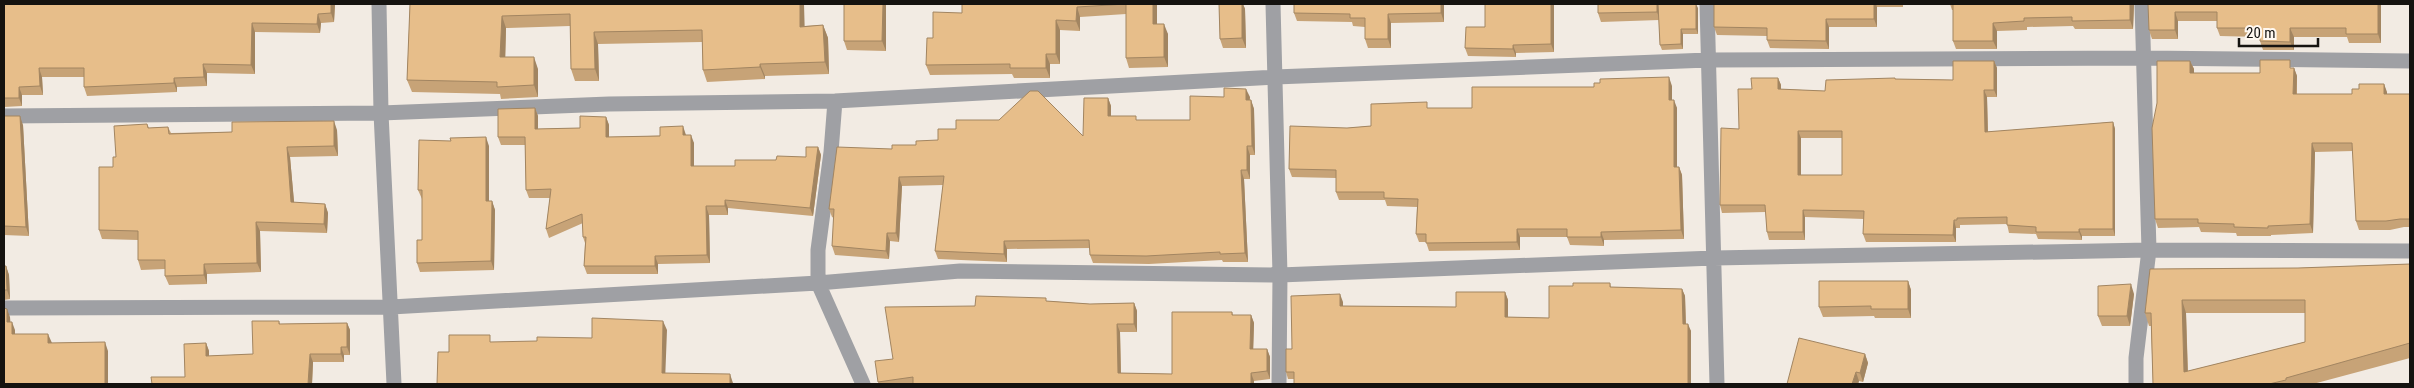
<svg xmlns="http://www.w3.org/2000/svg" width="2414" height="388" viewBox="0 0 2414 388" font-family="'Roboto Condensed',sans-serif">
<rect width="100%" height="100%" fill="#f2ebe3"/>
<g fill="none" stroke-linecap="round" stroke-linejoin="round">
<!-- street -->
<path stroke="#9fa0a4" stroke-width="15" d="M379,4L381,113L394,384
M1273,4L1280,275L1279,384
M1707,4L1717,384
M835,101L831,152L818,250V283L863,384
M4,116L381,113L609,104L835,101L1275,77L1708,60L2144,58L2410,61
M4,308L391,307L818,283L960,271L1280,275L1714,258L2149,250L2410,251
M2136,384V358L2149,250L2142,4"/>
</g>
<!-- wall -->
<path fill="#c7a377" fill-rule="evenodd" d="M4,4H335L334,22L321,23L320,33L255,32V74L207,73V86L177,87V92L87,96L84,87V77H42L43,95H22V106L4,107Z
M410,4H804V26L823,25L828,38L829,74L765,76V79L707,82L703,70L702,42L598,44L599,81H575L571,69L570,26L506,28L505,57L538,69V97L501,99L500,94L412,92L407,80Z
M844,4H886V51L847,50L844,41Z
M962,4H1157V24L1168,34V67L1129,68L1126,58V14L1080,17V31L1060,30V64H1050V78H1014L1012,74L930,75L926,65L933,38L962,13Z
M1219,4H1243L1245,9L1246,48H1223L1220,39Z
M1444,4V22L1391,23V48H1368L1365,39V27L1353,26L1352,22L1297,21L1294,13Z
M1554,4V52L1516,53V57L1468,56L1465,48L1485,27Z
M1714,4H1903V7H1877V27H1829V49L1770,48L1767,40V36L1717,35L1714,27Z
M1950,4H2134L2133,29H2075L2073,26L2027,27V30L1997,31V49H1956L1953,41V10H1952Z
M2148,4H2381V43H2349L2347,37H2294V50H2263L2260,41V37L2220,36L2217,28V21H2178V39H2152L2149,30Z
M1698,8V34H1683V49L1662,50L1660,45L1659,20L1601,22L1598,13Z
M1994,61L1997,68V97H1987L1988,132L2113,122L2115,129V236H2082V240L2038,239L2036,234L2009,233L2007,224L1960,225V228H1956V242H1866L1863,234L1864,219L1805,217V240H1769L1767,232L1766,212L1722,213L1720,205L1739,129L1752,89L1778,78L1781,85V89L1825,91L1895,79L1953,80ZM1801,138H1842V175H1801Z
M2190,61L2194,69V73H2260L2294,68L2297,76V94H2352L2359,89L2384,84L2387,94H2410V227H2404L2390,230H2359L2356,221L2353,151L2315,152L2313,233L2271,235V236H2237L2236,233L2201,232L2199,227L2158,228L2155,219Z
M1672,86V100L1677,108V167H1679L1682,175L1684,239L1604,240V246L1570,245L1567,237H1520V250L1429,251L1426,242H1419L1416,234L1417,207L1387,206L1385,200H1339L1336,192V178L1292,177L1289,169L1347,128L1371,126L1429,108H1472L1594,87Z
M1250,97L1249,100H1251L1254,109L1255,155H1250V179H1244L1248,262H1223L1222,260L1149,264L1093,263L1090,255V248L1007,249V262L938,259L935,251L943,185L902,186L899,242L890,241L889,259L835,255L832,246L834,218L832,217L829,209L892,149L916,145L1083,136L1108,98L1111,106V116L1137,120H1190Z
M535,108L538,116V129L580,128L606,117L609,125V137L686,135L694,143V166H735L776,160L806,157L818,147L821,155L813,216L728,208V215H709L710,263L658,264V274H587L584,266L585,243L583,237V223L549,238L546,229L550,198H529L526,190L525,145H501L498,137Z
M4,116L23,125L29,236L4,235Z
M147,124L149,128L168,127L171,133L337,130L338,156L290,157L294,203L325,204L328,213L327,233L260,231L261,272L207,274V284L169,285L165,276V269L141,270L138,260V240L102,239L99,230L116,157Z
M489,146V201H492L495,210L494,270L420,272L417,263L422,240V199L418,190Z
M2410,264V358L2313,384H2153L2151,326H2149L2145,313L2150,269L2298,268ZM2186,313H2305V342L2188,371Z
M4,266H6L9,275L10,299L4,300Z
M1908,281L1911,290V318H1875L1874,316L1823,317L1819,307Z
M1610,283L1611,287L1682,289L1685,296L1686,324L1691,331V384H1294V379H1288L1286,372L1292,349L1343,302V306L1456,307L1505,292L1508,300V317L1549,318L1573,286Z
M2134,294L2130,326H2102L2098,316Z
M1047,301L1090,304L1134,303L1137,311V332H1120L1121,373L1172,374L1232,312L1233,315H1251L1254,323L1253,349H1267L1270,357V379L1254,381V384H879L878,382L893,359L975,306Z
M279,321L280,324L347,323L350,330V355H344V362H313L312,384H152L185,377L206,343L209,351V356L253,354Z
M1865,354L1868,363L1863,382L1859,381L1858,384H1787Z"/>
<!-- shaded-wall -->
<path fill="#a28561" d="M331,4H335L334,22L331,13Z
M800,4H804L805,39L800,27Z
M883,4H886V51L882,41Z
M1153,4H1157V34L1153,24Z
M1242,4H1243L1245,9L1246,48L1242,38Z
M1441,4H1444V22L1441,13Z
M1551,4H1554V52L1551,44Z
M1657,4H1660V20L1657,12Z
M1696,4L1698,8V34L1696,29Z
M1874,4H1876L1877,7V27L1874,19Z
M2130,4H2134L2133,29L2130,20Z
M2378,4H2381V43L2378,34Z
M1077,7L1080,17V31L1076,21Z
M2175,12L2178,21V39L2175,30Z
M318,14L321,23L320,33L317,24Z
M1388,14L1391,23V48L1388,39Z
M502,16L506,28L505,69L500,57Z
M1826,19L1829,27V49L1826,41Z
M1056,20L1060,30V64L1056,54Z
M252,23L255,32V74L251,65Z
M1993,23L1997,31V49L1993,41Z
M1164,24L1168,34V67L1164,57Z
M823,25L828,38L829,74L825,62Z
M2290,28L2294,37V50L2290,42Z
M1681,29L1683,34V49L1681,44Z
M594,32L598,44L599,81L595,69Z
M1513,45L1516,53V57L1513,49Z
M1046,54L1050,64V78L1046,68Z
M534,57L538,69V97L534,85Z
M1994,61L1997,68V97L1994,90Z
M2190,61L2194,69V82L2190,73Z
M203,64L207,73V86L204,77Z
M760,64L765,76V79L760,67Z
M39,68L42,77L43,95L40,86Z
M2294,68L2297,76L2296,103L2293,94Z
M1669,77L1672,86V108L1669,100Z
M174,78L177,87V92L174,83Z
M1778,78L1781,85V97L1778,89Z
M2384,84L2387,92V102L2384,94Z
M19,87L22,95V106L19,98Z
M1246,89L1250,97L1249,109L1246,100Z
M1984,90L1987,97L1988,139L1985,132Z
M1108,98L1111,106V125L1108,116Z
M1251,100L1254,109L1255,155L1252,146Z
M1674,100L1677,108V175L1674,167Z
M535,108L538,116V137L535,129Z
M20,116L23,125L29,236L26,227Z
M606,117L609,125V146L606,137Z
M334,121L337,130L338,156L334,146Z
M2113,122L2115,129V236L2113,229Z
M683,126L686,135V143L683,135Z
M1798,131L1801,138V183L1798,175Z
M691,135L694,143V174L691,166Z
M486,137L489,146V210L486,201Z
M2312,143L2315,152L2313,233L2310,224Z
M1247,146L1250,155V179L1247,170Z
M287,147L290,157L295,212L291,202Z
M818,147L821,155L813,216L810,208Z
M1679,167L1682,175L1684,239L1681,230Z
M1241,170L1244,179L1248,262L1245,253Z
M899,177L902,186L899,242L896,233Z
M725,200L728,208V215L725,206Z
M492,201L495,210L494,270L491,261Z
M325,204L328,213L327,233L324,224Z
M706,206L709,215L710,263L707,255Z
M1803,210L1805,217V240L1803,232Z
M1954,220L1956,228V242L1953,235Z
M256,222L260,231L261,272L257,263Z
M1517,229L1520,237V250L1517,242Z
M2079,229L2082,236V240L2079,232Z
M1601,232L1604,240V246L1601,237Z
M887,233L890,241L889,259L886,251Z
M1004,241L1007,249V262L1004,254Z
M655,256L658,264V274L655,266Z
M204,264L207,274V284L204,275Z
M6,266L9,275L10,299L7,290Z
M1908,281L1911,290V318L1908,309Z
M2131,284L2134,294L2130,326L2127,316Z
M1682,289L1685,296L1686,332L1683,324Z
M1505,292L1508,300V325L1505,317Z
M1340,294L1343,302V313L1340,306Z
M2182,300L2186,313L2188,384L2184,372Z
M1134,303L1137,311V332L1134,324Z
M7,309L10,317L11,330L7,322Z
M1251,315L1254,323L1253,357L1250,349Z
M663,321L667,330L665,382L662,373Z
M12,322L15,330V343L12,334Z
M347,323L350,330V355L347,347Z
M1117,324L1120,332L1121,381L1118,373Z
M1688,324L1691,331V384H1688Z
M48,334L52,343H48Z
M105,342L108,351V384H105Z
M206,343L209,351V364L206,356Z
M341,347L344,355V362L341,354Z
M1267,349L1270,357V379L1267,371Z
M310,354L313,362L312,384H308Z
M1865,354L1868,363L1863,382L1860,373Z
M1856,372L1859,381L1858,384H1852Z
M1251,373L1254,381V384H1251Z
M730,374L733,383V384H730Z"/>
<!-- building -->
<path fill="#e7be8a" stroke="#a28561" fill-rule="evenodd" d="M4,4H331V13L318,14L317,24L252,23L251,65L203,64L204,77L174,78V83L84,87V68H39L40,86L19,87V98H4Z
M410,4H800V27L823,25L825,62L760,64V67L703,70L702,30L594,32L595,69H571L570,14L502,16L500,57H534V85L497,87V82L407,80Z
M844,4H883L882,41H844Z
M962,4H1153V24H1164V57L1126,58V4L1077,7L1076,21L1056,20V54H1046V68H1010V64L926,65L927,38H933V12L962,13Z
M1219,4H1242V38L1220,39Z
M1294,4H1441V13L1388,14V39H1365V18H1350V14L1294,13Z
M1485,4H1551V44L1513,45V49L1465,48L1466,27H1485Z
M1598,4H1657V12L1598,13Z
M1658,4H1696V29H1681V44L1660,45Z
M1714,4H1874V19H1826V41L1767,40V28L1714,27Z
M1953,4H2130V20L2072,21V17L2024,18V21L1993,23V41H1953Z
M2148,4H2378V34H2346V28H2290V42L2260,41V28H2217V12H2175V30H2149Z
M2260,60H2290V68H2294L2293,94H2352V89H2359V84H2384V94H2410V219H2400L2386,221H2356L2352,143H2312L2310,224L2268,226V228L2234,227V224L2198,223V219H2155L2152,128L2157,103V61H2190V73H2260Z
M1953,61H1994V90H1984L1985,132L2113,122V229H2079V232H2036V227L2007,225V217L1957,218V220H1954L1953,235L1863,234L1864,211L1803,210V232H1767L1765,205H1720L1721,128L1739,129L1738,89H1752L1751,78H1778V89L1825,91L1826,80L1895,78V79L1953,80ZM1798,131H1842V175H1798Z
M1669,77V100H1674V167H1679L1681,230L1601,232V237H1567V229H1517V242L1426,243V234H1416L1418,199L1384,198V192H1336V170L1289,169L1290,126L1347,128L1371,126V104L1427,102V108H1472V87H1594V83H1600V79Z
M1224,88L1246,89V100H1251L1252,146H1247V170H1241L1245,253L1220,254V252L1146,256L1090,255L1089,240L1004,241V254L935,251L944,176L899,177L896,233H887L886,251L832,246L834,209H829L837,147L892,149V145H916V141L938,140V129H956V120H999L1030,91H1038L1083,136L1084,98H1108V116H1136V120H1190V96L1224,97Z
M535,108V129L580,128V116L606,117V137L660,136V127L683,126V135H691V166H735V160H776L777,156L806,157V147H818L810,208L725,200V206H706L707,255L655,256V266H584L586,237H583L582,214L546,229L551,189L526,190L525,137H498V109Z
M4,116H20L26,227L4,226Z
M334,121V146L287,147L291,202L325,204L324,224L256,222L257,263L204,264V275L165,276V260H138V231L99,230V167H113V157H116L114,126L147,124L148,128L168,127L169,134L232,132V122Z
M486,137V201H492L491,261L417,263V240H422V190H418L419,140L451,141L450,138Z
M2410,264V343L2286,378V380L2269,384H2153L2151,313H2145L2150,269L2298,268ZM2182,300H2305V342L2184,372Z
M4,266H6L7,290H4Z
M1819,281H1908V309H1871V306L1819,307Z
M1573,283H1610V287L1682,289L1683,324H1688V384H1294V372H1286V349H1292L1291,296L1340,294V306L1456,307V292H1505V317L1549,318V286H1573Z
M2131,284L2127,316H2098V286Z
M976,296L1046,298V301L1090,304L1134,303V324H1117L1118,373L1172,374V312H1232V315H1251L1250,349H1267V371L1251,373V384H913V377L878,382L875,361L893,359L885,307L975,306Z
M4,308L7,309V322H12V334H48V343L105,342V384H4Z
M592,318L663,321L662,373L730,374V384H437L438,352H449V335H490V342L537,341V337L592,338Z
M252,321H279V324L347,323V347H341V354H310L308,384H152L151,377H185L184,344L206,343V356L253,354Z
M1799,338L1865,354L1860,373L1856,372L1852,384H1787Z"/>
<!-- border -->
<rect width="2414" height="388" fill="none" stroke="#151310" stroke-width="10"/>
<!-- scale -->
<path d="M2239 38v8h79v-8" fill="none" stroke="#151310" stroke-width="2.5"/>
<text x="2246" y="38" font-size="15" fill="#151310" stroke="#fff8f0" stroke-width="4" paint-order="stroke">20 m</text>
</svg>
